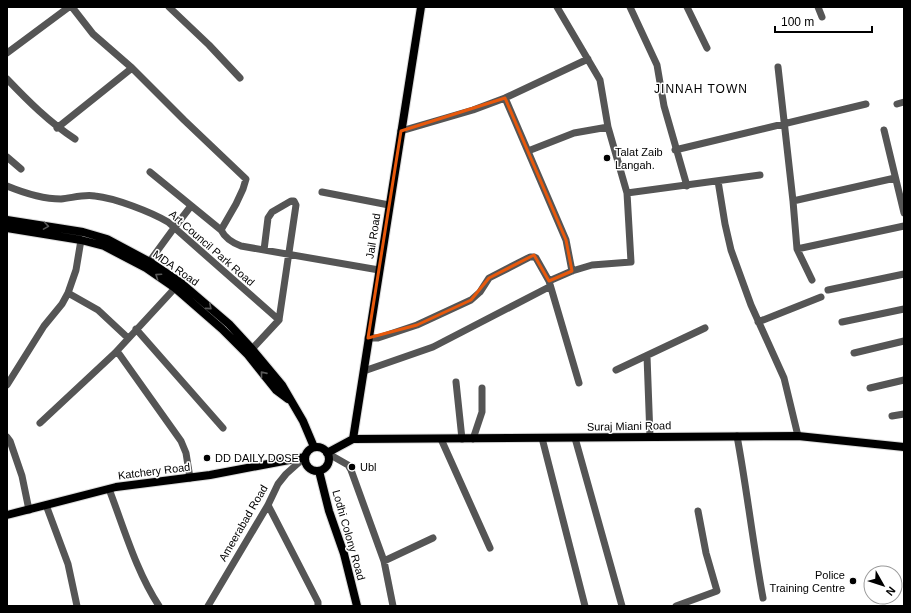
<svg xmlns="http://www.w3.org/2000/svg" width="911" height="613" viewBox="0 0 911 613" font-family="Arial,sans-serif">
<rect width="100%" height="100%" fill="#fff"/>
<g fill="none" stroke-linecap="round" stroke-linejoin="round">
<!-- major casing -->
<g stroke="#dbdbdb" stroke-width="10">
<path id="major" d="M7,220L83,232L107,239L150,262L180,282L229,324L252,349L282,385L303,421L314,447
M7,228L81,240L104,246L146,268L175,288L222,329L248,355L276,390L288,399
M353,439L798,436L904,447
M305 459a12 12 0 1 1 24 0a12 12 0 1 1-24 0Z
M327,453L353,439L421,7
M319,471L329,511L344,554L357,606
M7,515L116,487L210,475L305,457"/>
</g>
<!-- minor -->
<path stroke="#555" stroke-width="7" d="M72,7L93,34L132,68L184,120L246,179L243,189L236,204L221,230C225,238 233,243 241,246L379,270
M169,7L209,45L240,78
M630,7L657,65L664,106L687,186
M687,7L707,48
M818,7L822,17
M7,53L69,7
M778,67L793,201L797,249L812,280
M7,79C28,101 49,122 75,139
M505,98L566,240L572,271
M897,104L904,102
M57,128L132,68
M884,130L904,213
M401,131L473,110L505,98L588,59
M675,150L866,104
M528,151L574,133L608,127
M7,157L21,169
M150,172L221,230
M718,181L725,224L731,250L751,305L784,378L798,436
M7,186C24,193 43,199 61,199C72,198 84,194 95,196C115,198 151,212 168,222L279,320
M322,192L389,205
M627,193L760,175
M793,201L895,178
M797,249L904,226
M147,265L174,228L191,206
M549,281L572,271L592,265L631,262L627,193L608,127L600,80L557,7
M828,290L904,274
M68,293L98,310L128,338
M758,322L821,297
M842,322L904,309
M136,329L223,428
M368,338H378L417,325L471,300L480,292L489,278L530,257H534L536,258L549,281L579,383
M252,349L279,320L296,205L294,201H291L272,212L268,218L264,250
M117,351L181,441L186,453L190,478
M854,353L904,341
M647,356L650,437
M616,370L705,328
M364,371L433,347L549,287
M456,382L462,439
M7,385L44,326L62,304L68,293L76,270L81,240
M870,388L904,380
M892,416L904,414
M40,423L115,353L175,288
M737,436C747,490 753,544 763,598
M7,437L10,441L22,476L29,510
M542,438L585,606
M575,438L622,606
M441,439L490,548
M473,439L482,412V388
M327,453L348,465L351,470L384,561L393,606
M109,489C124,528 136,571 159,606
M46,505L68,564L77,606
M268,505L318,602V606
M384,561L433,538
M208,606L268,505L278,484L286,474L305,457
M676,606L717,591L706,553L698,511"/>
<!-- major -->
<use href="#major" stroke="#000" stroke-width="8"/>
</g>
<!-- one-way arrows -->
<defs><path id="oneway-chevron" d="M-2-3.5L2.5 0L-2 3.5" fill="none" stroke-width="1.6" stroke-linecap="round" stroke-linejoin="round"/></defs>
<g stroke="#595959">
<use href="#oneway-chevron" transform="translate(46 226) rotate(9)"/>
<use href="#oneway-chevron" transform="translate(158 276) rotate(-146)"/>
<use href="#oneway-chevron" transform="translate(209 307) rotate(40)"/>
<use href="#oneway-chevron" transform="translate(263 374) rotate(-129)"/>
</g>
<!-- marked area -->
<path fill="none" stroke="#e8590c" stroke-width="3" stroke-linejoin="round" d="M505,98L566,240L572,271L549,281L534,255L489,278L471,300L417,325L368,338L401,131Z"/>
<!-- markers -->
<g fill="#000" stroke="#fff" stroke-width="1.5">
<circle cx="607" cy="158" r="4"/>
<circle cx="207" cy="458" r="4"/>
<circle cx="352" cy="467" r="4"/>
<circle cx="853" cy="581" r="4"/>
</g>
<g text-anchor="middle" stroke-width="3" stroke-linejoin="round" paint-order="stroke">
<!-- poi labels -->
<g font-size="11" fill="#000" stroke="#fff" text-anchor="start">
<text x="615" y="156">Talat Zaib<tspan x="615" dy="13">Langah.</tspan></text>
<text x="215" y="462">DD DAILY DOSE</text>
<text x="360" y="471">Ubl</text>
<text x="845" y="579" text-anchor="end">Police<tspan x="845" dy="13">Training Centre</tspan></text>
</g>
<!-- street labels -->
<g font-size="11" fill="#000" stroke="#fff">
<text transform="translate(373 236) rotate(-81)" y="4">Jail Road</text>
<text transform="translate(212 248) rotate(41)" y="4">Art Council Park Road</text>
<text transform="translate(176 268) rotate(35)" y="4">MDA Road</text>
<text transform="translate(629 426) rotate(-1)" y="4">Suraj Miani Road</text>
<text transform="translate(154 471) rotate(-7)" y="4">Katchery Road</text>
<text transform="translate(243 523) rotate(-60)" y="4">Ameerabad Road</text>
<text transform="translate(349 535) rotate(74)" y="4">Lodhi Colony Road</text>
</g>
<!-- neighbourhood labels -->
<g font-size="12" letter-spacing="1" fill="#000" stroke="#fff">
<text x="701" y="93">JINNAH TOWN</text>
</g>
</g>
<!-- border -->
<rect width="911" height="613" fill="none" stroke="#000000" stroke-width="16"/>
<!-- north arrow -->
<g transform="translate(883 585) rotate(129)"><circle r="19" fill="#ffffff" stroke="#999999"/>
<path d="M0-3L7 15L0 10L-7 15Z" fill="#000000"/>
<text y="-6" font-size="11" font-weight="bold" text-anchor="middle" fill="#000000">N</text>
</g>
<!-- scale -->
<path d="M775 26v6h97v-6" fill="none" stroke="#000000" stroke-width="2"/>
<text x="781" y="26" font-size="12" fill="#000000" stroke="#ffffff" stroke-width="3" paint-order="stroke">100 m</text>
</svg>
